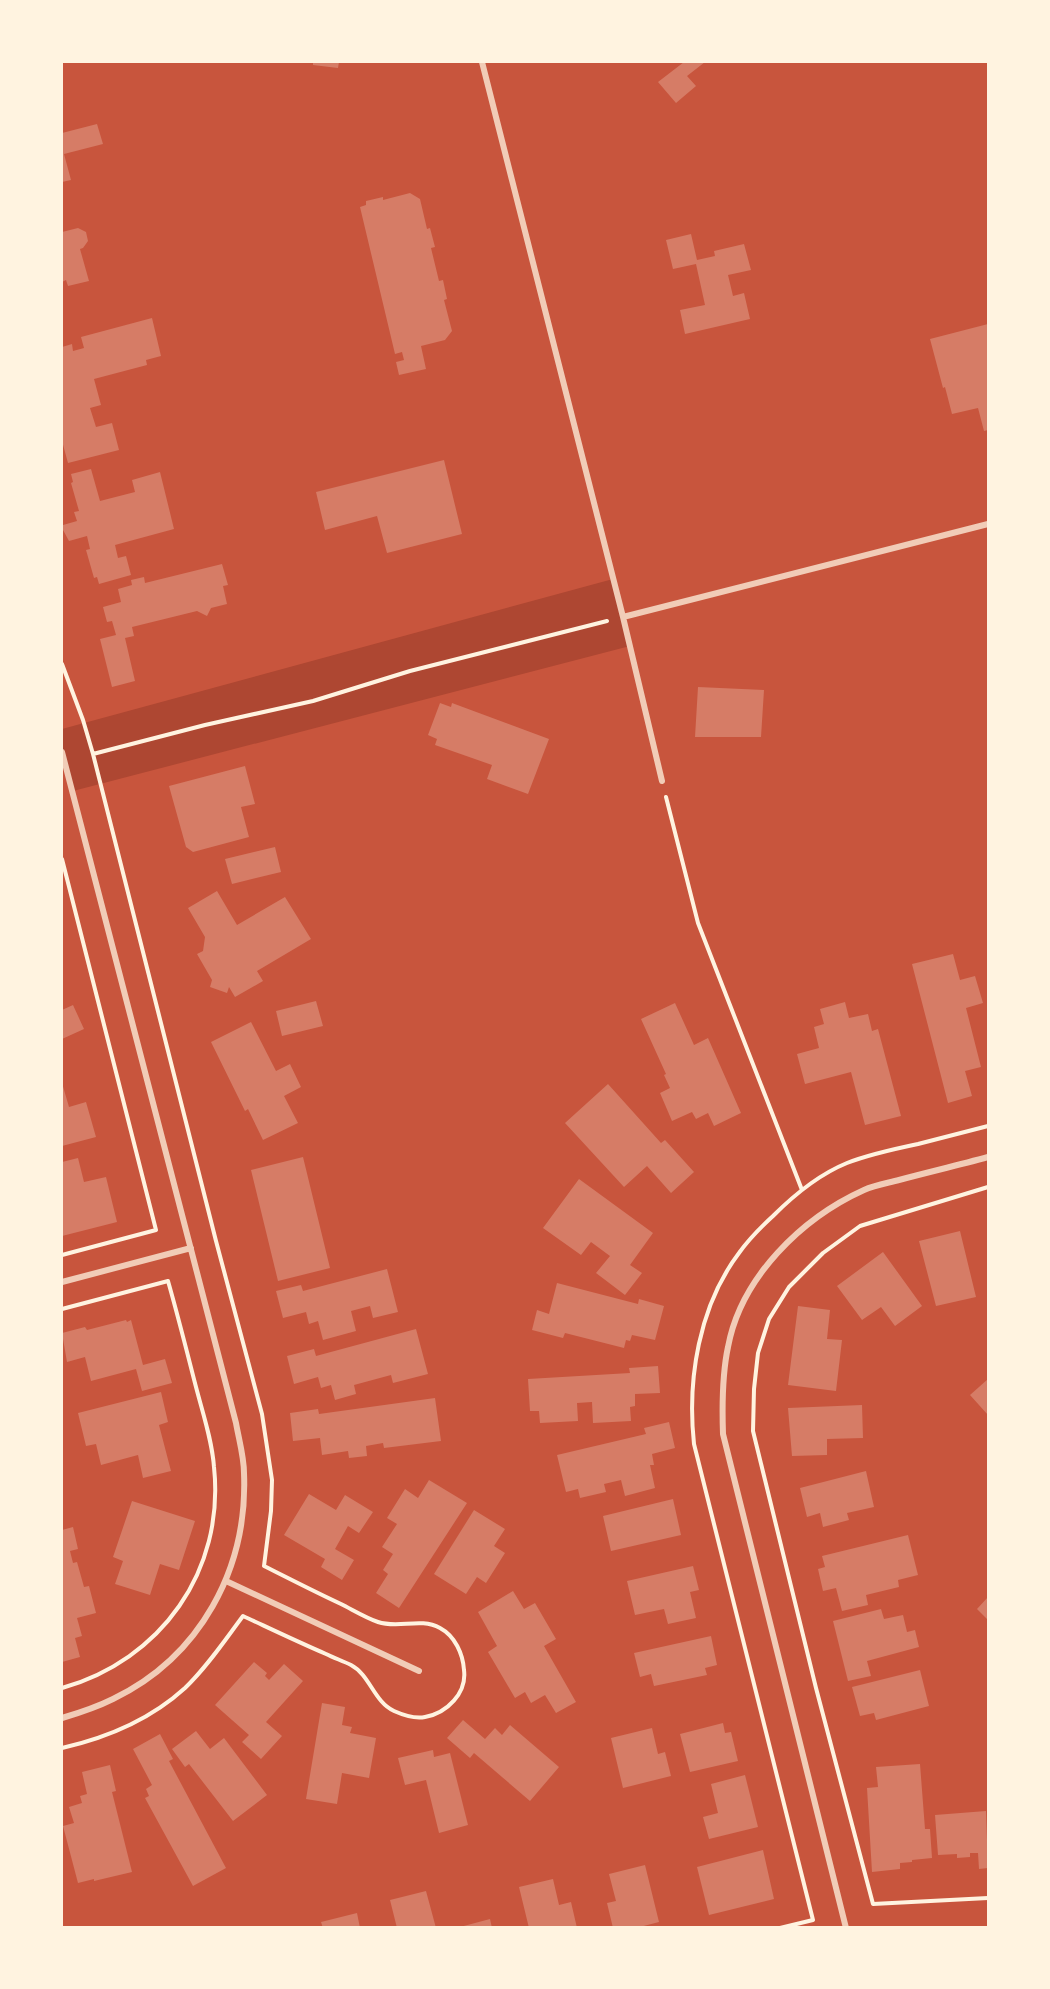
<svg xmlns="http://www.w3.org/2000/svg" width="1050" height="1989" viewBox="0 0 1050 1989" font-family="Inter,sans-serif">
<rect width="100%" height="100%" fill="#c8553d"/>
<!-- green -->
<path fill="#ae4732" d="M613,579L630,646L73,791L62,752V729Z"/>
<!-- building -->
<path fill="#d67c66" d="M313,62H339L338,68L313,65Z
M684,62H705L687,76L696,86L676,103L658,82Z
M97,124L103,144L64,154L71,180L62,182V133Z
M410,193L420,199L427,229L430,228L435,247L431,248L439,281L443,280L447,299L444,300L452,331L445,340L421,346L426,369L399,375L396,362L404,360L402,352L395,354L360,207L366,205V201L383,197V200Z
M78,228L86,232L88,241L83,248L80,249L89,281L68,286L66,280L62,282V232Z
M691,234L697,260L715,256L714,251L744,244L751,270L728,275L733,296L744,293L750,319L685,334L680,310L705,305L696,264L673,269L666,240Z
M152,318L161,356L146,360L147,365L94,379L101,405L90,408L96,427L112,423L119,450L68,463L62,441V347L72,344L73,351L84,348L81,337Z
M988,324V430L984,431L978,408L952,414L945,387L943,388L930,339Z
M444,460L462,534L387,553L377,516L325,530L316,492Z
M91,469L100,501L135,492L132,480L160,472L174,529L115,545L118,558L126,556L131,575L99,584L97,577L94,578L86,550L90,549L87,536L69,541L63,530V525L77,521L74,512L79,511L71,483L73,482L71,474Z
M222,564L228,585L223,586L227,604L211,608L207,616L197,611L132,627L134,636L125,638L135,681L112,687L100,639L116,635L112,621L107,622L103,607L121,602L118,589L132,585L131,580L144,577L145,583Z
M698,687L764,690L761,737H695Z
M440,703L451,707L452,703L549,739L528,794L487,779L492,765L435,745L437,739L428,735Z
M245,766L255,804L241,807L249,837L193,852L186,847L169,786Z
M275,847L281,872L232,884L225,859Z
M217,891L237,925L285,897L311,939L257,971L263,981L235,997L229,987L227,993L210,987L212,980L197,954L203,951L205,937L188,908Z
M953,954L960,980L975,976L983,1003L966,1008L981,1067L965,1071L972,1096L948,1103L912,964Z
M316,1001L323,1026L282,1036L276,1011Z
M845,1002L849,1018L868,1014L872,1031L878,1029L901,1116L865,1125L851,1072L805,1084L797,1054L819,1048L814,1027L824,1024L820,1009Z
M675,1003L694,1045L708,1038L741,1113L714,1126L708,1113L696,1119L692,1112L672,1121L660,1093L670,1088L664,1075L666,1074L641,1019Z
M73,1005L84,1029L62,1039V1010Z
M251,1022L276,1071L290,1064L301,1087L284,1096L298,1123L263,1140L248,1109L245,1111L211,1042Z
M62,1083L69,1107L86,1102L96,1137L62,1146Z
M608,1084L661,1143L665,1140L694,1172L671,1193L647,1166L624,1187L565,1123Z
M303,1157L330,1268L278,1281L251,1170Z
M78,1158L84,1182L106,1177L117,1222L62,1236V1162Z
M579,1179L653,1233L630,1265L642,1273L625,1295L596,1273L610,1256L591,1242L581,1255L543,1228Z
M960,1231L976,1297L936,1306L919,1241Z
M883,1252L922,1306L895,1326L881,1307L862,1320L837,1286Z
M387,1269L398,1312L373,1318L370,1306L351,1311L356,1331L323,1340L318,1321L309,1324L306,1312L283,1318L276,1291L301,1285L303,1291Z
M557,1283L638,1304L639,1299L664,1306L655,1340L632,1335L630,1341L626,1340L624,1348L565,1333L563,1338L532,1330L537,1310L549,1314Z
M798,1306L830,1310L827,1339L842,1340L836,1391L788,1385Z
M126,1320L127,1322L131,1320L143,1365L165,1359L172,1383L142,1391L136,1369L91,1381L85,1357L67,1362L62,1333L85,1327L87,1330Z
M416,1329L428,1374L393,1383L391,1375L354,1385L356,1394L335,1400L331,1385L321,1388L318,1377L294,1384L287,1356L314,1349L316,1356Z
M658,1366L660,1393L635,1394V1406L630,1407L631,1421L593,1423L592,1402L577,1403L578,1421L540,1423L539,1411H530L528,1379L630,1373L629,1368Z
M988,1379V1415L970,1395Z
M161,1392L168,1422L159,1425L171,1471L143,1478L138,1455L101,1465L96,1444L86,1446L78,1413Z
M435,1398L441,1441L384,1448L383,1443L366,1446L367,1456L349,1458L348,1451L322,1455L320,1438L293,1441L290,1413L318,1409L319,1414Z
M862,1405L863,1438L827,1439V1455L792,1456L788,1408Z
M669,1422L675,1448L652,1454L654,1465H650L655,1488L625,1496L621,1480L604,1484L606,1492L580,1498L578,1489L566,1492L557,1455L646,1434L644,1428Z
M866,1471L874,1507L847,1513L849,1520L823,1527L820,1513L807,1517L800,1488Z
M429,1480L467,1503L399,1608L376,1593L388,1574L383,1570L393,1554L382,1547L397,1524L387,1518L405,1489L418,1498Z
M309,1494L336,1510L345,1495L373,1512L359,1533L348,1526L335,1549L354,1560L342,1580L321,1567L325,1559L284,1535Z
M673,1499L681,1535L611,1551L603,1516Z
M132,1501L195,1521L179,1570L160,1564L150,1595L115,1584L123,1561L113,1557Z
M474,1510L505,1529L494,1546L505,1553L486,1583L477,1577L466,1594L434,1574Z
M73,1527L78,1549L70,1551L73,1563L77,1562L84,1587L89,1586L96,1613L77,1618L82,1636L75,1638L80,1657L62,1662V1530Z
M908,1535L918,1575L898,1580L899,1587L866,1595L868,1605L842,1611L836,1588L823,1591L818,1569L825,1567L822,1556Z
M693,1566L699,1590L690,1592L696,1618L668,1624L664,1609L635,1615L627,1581Z
M513,1591L524,1609L535,1603L556,1639L544,1646L576,1702L556,1713L545,1695L531,1703L525,1692L515,1698L488,1652L497,1646L478,1612Z
M988,1597V1620L977,1609Z
M881,1609L884,1619L903,1615L907,1632L915,1630L919,1647L867,1661L871,1676L848,1681L833,1621Z
M711,1636L717,1665L705,1668L707,1675L654,1686L651,1674L640,1677L634,1653Z
M254,1662L267,1673L265,1676L269,1680L284,1664L303,1681L266,1722L282,1736L261,1759L242,1742L249,1735L215,1705Z
M920,1670L929,1706L876,1720L874,1713L860,1716L852,1687Z
M322,1703L345,1707L342,1725L352,1727L350,1733L376,1738L369,1778L342,1773L337,1804L306,1799Z
M463,1720L485,1739L495,1728L502,1735L510,1725L559,1767L530,1801L474,1753L470,1758L447,1738Z
M723,1723L725,1733L731,1732L738,1761L690,1772L680,1734Z
M652,1728L658,1754L665,1752L671,1776L623,1788L611,1738Z
M196,1731L210,1749L224,1738L267,1795L233,1821L189,1764L185,1767L172,1749Z
M160,1734L173,1759L169,1761L226,1868L193,1886L145,1798L149,1796L146,1789L152,1785L133,1749Z
M433,1750L434,1757L450,1753L468,1825L439,1833L426,1780L405,1785L398,1758Z
M920,1764L925,1829H930L932,1858L912,1860V1862L900,1863V1869L872,1872L867,1788L878,1787L876,1767Z
M110,1765L116,1791L112,1792L132,1872L94,1881V1879L78,1883L63,1826L74,1823L69,1807L82,1803L80,1796L87,1794L82,1772Z
M745,1775L758,1827L709,1839L703,1817L718,1813L711,1784Z
M986,1811L988,1868L979,1869L978,1853H970V1857L957,1858V1854L938,1855L935,1815Z
M763,1850L774,1899L709,1915L697,1867Z
M645,1865L659,1922L636,1928H613L607,1903L616,1901L609,1874Z
M553,1879L559,1905L571,1902L577,1928H529L519,1887Z
M426,1891L436,1928H397L390,1900Z
M357,1913L360,1928H323L321,1922Z
M490,1919L492,1928H460V1927Z"/>
<g fill="none" stroke-linecap="round" stroke-linejoin="round">
<!-- path -->
<path stroke="#fff3e0" stroke-width="4" d="M62,664L83,720L93,754L216,1241L262,1414L272,1480L271,1511L264,1566C290,1579 315,1592 341,1604C353,1610 366,1618 378,1622C399,1629 420,1617 440,1628C455,1636 463,1654 464,1670C467,1693 447,1713 425,1717C415,1719 403,1715 394,1711C374,1702 370,1675 351,1665C343,1661 334,1658 326,1654C298,1642 271,1629 243,1616C225,1640 207,1667 185,1688C151,1719 106,1738 62,1748
M93,754L205,725L313,701L410,671L607,621
M666,797L698,923L802,1190
M62,859L156,1230L62,1255
M988,1187L860,1226L823,1253L789,1287L769,1319L758,1353L754,1389L753,1431L816,1688L873,1904L988,1898
M62,1309L168,1281C178,1316 187,1352 196,1387C203,1414 212,1440 214,1467C225,1571 161,1660 62,1688
M780,1928L813,1920L694,1444C687,1379 699,1306 739,1253C749,1239 761,1227 773,1216C794,1195 820,1174 847,1163C870,1154 894,1149 918,1144C941,1138 965,1132 988,1126"/>
<!-- minor -->
<path stroke="#f1ccb7" stroke-width="6" d="M482,62L623,617L662,781
M623,617L988,524
M62,752L236,1423C239,1440 244,1457 244,1473C248,1569 200,1657 113,1699C97,1707 79,1713 62,1718
M62,1282L191,1248
M226,1581L419,1671
M846,1928L723,1434C722,1405 722,1375 728,1347C741,1277 802,1218 864,1190C875,1185 888,1183 899,1180C929,1172 959,1165 988,1157"/>
</g>
<!-- border -->
<rect width="1050" height="1989" fill="none" stroke="#fff3e0" stroke-width="126"/>
</svg>
